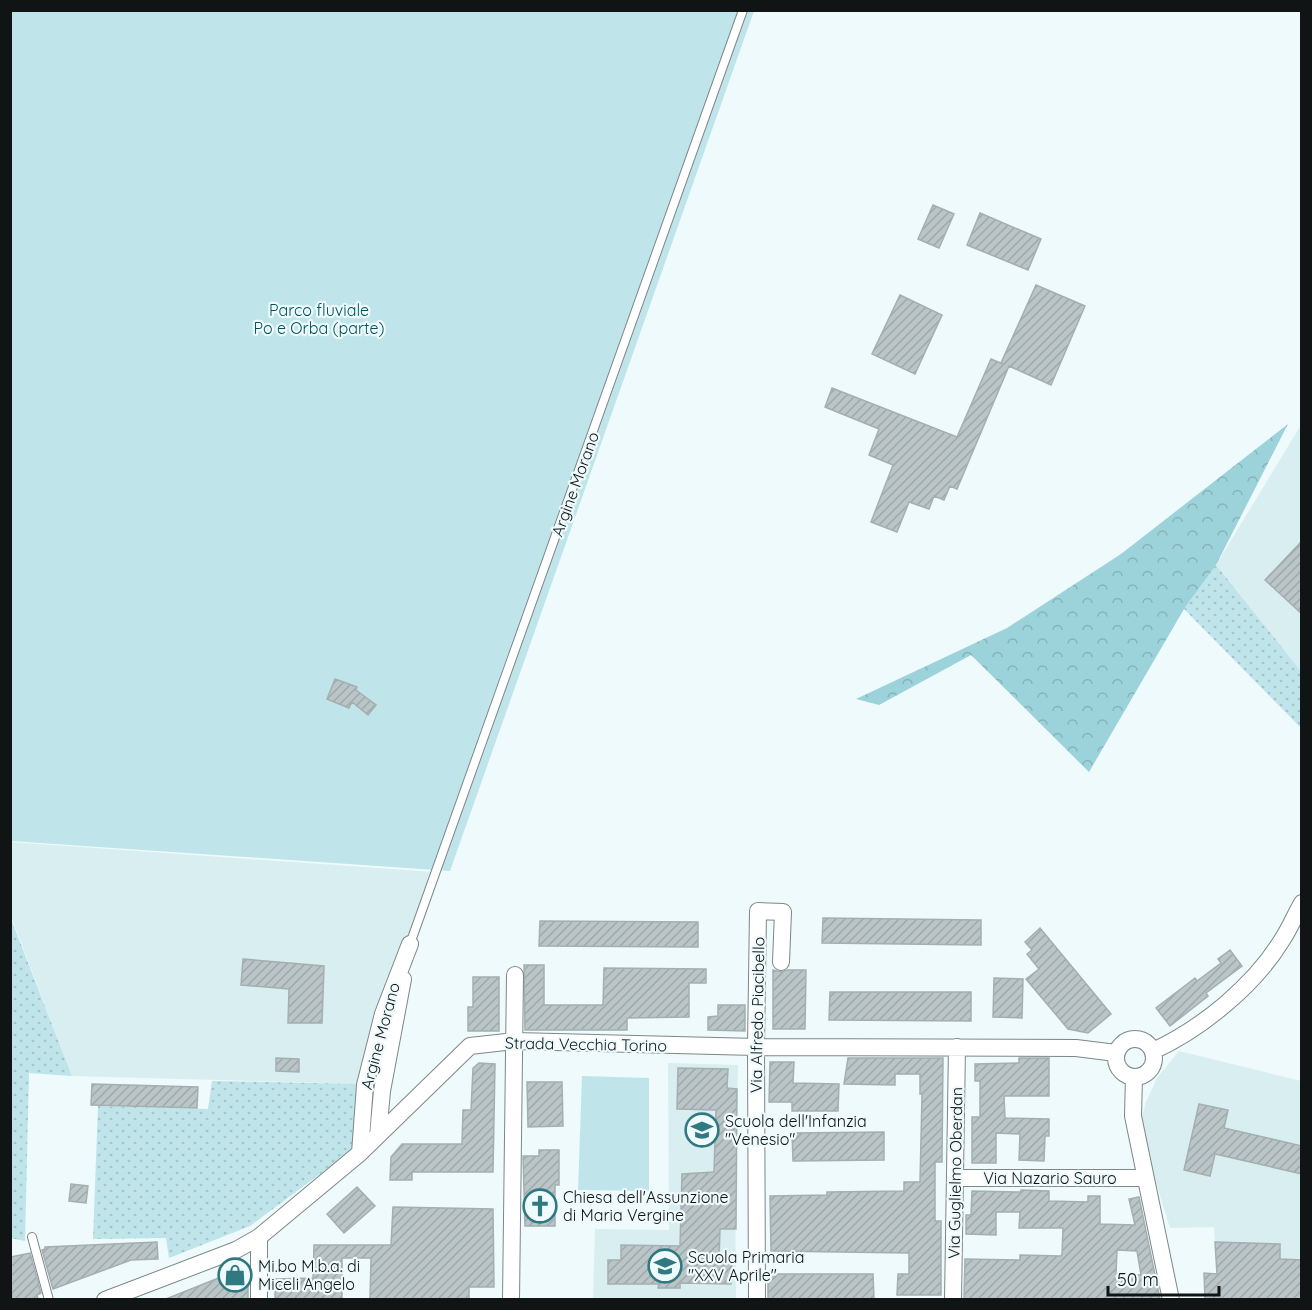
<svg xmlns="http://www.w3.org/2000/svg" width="1312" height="1310" viewBox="0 0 1312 1310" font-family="Quicksand,sans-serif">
<defs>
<pattern id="grass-dots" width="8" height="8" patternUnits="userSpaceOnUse" patternTransform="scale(1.5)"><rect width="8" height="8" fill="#bfe5ea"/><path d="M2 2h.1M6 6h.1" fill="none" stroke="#a3c4c8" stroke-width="1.8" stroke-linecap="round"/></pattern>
<pattern id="forest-crowns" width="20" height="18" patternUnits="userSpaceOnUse" patternTransform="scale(1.5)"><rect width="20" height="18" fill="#9cd2da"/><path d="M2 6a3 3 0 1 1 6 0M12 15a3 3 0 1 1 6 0" fill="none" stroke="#85b3ba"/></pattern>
<pattern id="building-hatch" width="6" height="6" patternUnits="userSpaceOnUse" patternTransform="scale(1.5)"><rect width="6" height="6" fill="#bac5c7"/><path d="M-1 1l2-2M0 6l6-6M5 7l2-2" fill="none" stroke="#9fa8aa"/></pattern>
</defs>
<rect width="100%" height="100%" fill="#eefafb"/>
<!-- built -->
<path fill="#d9eef0" d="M1301,425V671L1216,565Z
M11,842L434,872L363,1084L72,1076L11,916Z
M1179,1051L1301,1081V1299H1205L1204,1273L1217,1274L1214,1227L1170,1228L1139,1128L1146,1102L1157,1078Z
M668,1063L738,1065L735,1173L736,1299L593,1300L595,1229L669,1230Z"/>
<!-- grass -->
<path fill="url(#grass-dots)" d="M1216,565L1301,671V728L1184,609Z
M10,916L72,1076L29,1073L25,1241L10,1238Z
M212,1081L363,1084L351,1151L250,1226L169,1258L166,1238L93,1239L98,1106L208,1109Z"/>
<!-- forest -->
<path fill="url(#forest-crowns)" d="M1288,424L1216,565L1184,609L1089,772L971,655L879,705L856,699L1007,628L1121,554Z"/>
<!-- park -->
<path fill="#bfe5ea" d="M10,11H754L450,871L11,841Z
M582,1076L649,1078V1191L578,1190Z"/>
<!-- building -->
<path fill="url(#building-hatch)" stroke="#a4afb0" stroke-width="1.5" fill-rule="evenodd" d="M933,205L954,214L939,248L918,239Z
M980,213L1041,239L1028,270L967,245Z
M1036,285L1085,306L1051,385L1009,366L957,489L950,486L944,500L934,496L929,509L909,502L897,532L871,522L893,465L869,455L879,429L825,407L832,388L957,437L991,359L1003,364L1001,363Z
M900,295L942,315L915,374L872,354Z
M1302,541V614L1265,580Z
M335,679L357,687L356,690L376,705L368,715L352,702L349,708L327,699Z
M823,918L981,920V945L822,943Z
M540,921L698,922V947L539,946Z
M1040,928L1111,1014L1088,1033L1068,1029L1026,979L1039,969L1027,954L1032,950L1025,942Z
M1230,950L1242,966L1206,993L1208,996L1170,1026L1156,1008L1195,978L1197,981L1221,963L1218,959Z
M243,959L324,966L322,1023H288L289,989L241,985Z
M524,965H544V1005H603L604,968L706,969V983H689V1017L627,1018V1030H525Z
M773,970L781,972L787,970H806L805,1029H773Z
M473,977H499V1031H468V1007H473Z
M994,978L1023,979L1022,1018L993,1017Z
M830,992H971V1021L829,1020Z
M718,1005H745V1031L708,1030V1017L718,1016Z
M276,1058L299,1059V1072L276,1071Z
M848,1058H943L942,1162H935V1221H941V1295H897L898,1274H909V1253L771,1251L770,1196L827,1195V1192L904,1191V1182H920L922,1094H920V1074H895V1085L844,1084Z
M1019,1058H1049V1096H1004L1005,1118L1049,1119V1136H1045L1044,1161L1019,1160L1020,1134L996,1133V1163H972V1117H980V1081H975V1064L1019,1063Z
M770,1062H794L793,1083L839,1084L838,1111H792V1102H769Z
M479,1063L495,1064L493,1172H412V1180H390L391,1157L402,1144H462L463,1110H471L473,1068Z
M678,1068L728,1069L727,1088L737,1089L736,1229H720L719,1260H732L731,1284L680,1283V1288H658L659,1284H608V1260H621V1245L680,1246L682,1174L714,1172L716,1110L677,1109Z
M527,1082H562L563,1126L528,1127Z
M92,1084L198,1087L197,1108L91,1105Z
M1199,1104L1228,1110L1224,1128L1302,1146V1174L1215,1154L1210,1176L1184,1170Z
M884,1132V1160L793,1161L792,1133Z
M539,1150H559V1185H555V1226H525L523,1156H539Z
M71,1184L88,1186L86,1203L69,1201Z
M357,1187L375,1206L344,1233L327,1214Z
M1021,1190L1049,1191V1201L1088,1202V1196H1100V1224L1135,1225L1129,1199L1139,1197L1160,1299H964L965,1259L1020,1260V1255L1061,1256L1062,1254L1063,1228H1019L1020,1212H996V1235L966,1234V1215H971L972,1191L1021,1192ZM1117,1250L1137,1251L1141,1275L1116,1274Z
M393,1207L493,1209L494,1287H469V1299H370L371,1258H342V1299H275V1279L313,1278L314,1245H391Z
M157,1242L158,1259L131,1260L53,1289L42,1250L45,1249V1247Z
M1215,1242L1280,1244V1259L1302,1260V1299H1205L1204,1273L1217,1274Z
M30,1253L41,1293L37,1295L38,1299H12L10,1257Z
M241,1269L248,1275V1299H166Z
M768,1274H873L874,1299H768Z"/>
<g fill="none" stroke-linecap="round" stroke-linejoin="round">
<!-- service casing -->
<g stroke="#7c8788" stroke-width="10">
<path id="service" d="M410,944L743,10
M32,1237L49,1300"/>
</g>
<!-- minor casing -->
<g stroke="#7c8788" stroke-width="18">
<path id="minor" d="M1116 1058a19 19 0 1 1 38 0a19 19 0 1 1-38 0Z
M1153,1051C1201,1029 1254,986 1282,940C1290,928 1295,915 1302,903
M1134,1077L1133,1116L1171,1300
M378,1135L382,1091L403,979
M360,1153L365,1085L383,1014L410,944
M955,1178H1145
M259,1237V1300
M105,1300L236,1250L259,1237L360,1153L470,1046L515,1041L756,1047L1076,1048L1116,1053
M511,1300L515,975
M757,1300L756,1047L758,911L783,912L781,962
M953,1300L957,1047"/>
</g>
<!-- service -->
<use href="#service" stroke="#fff" stroke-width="8"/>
<!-- minor -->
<use href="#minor" stroke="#fff" stroke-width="16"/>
</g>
<!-- icons -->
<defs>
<g id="school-ring" transform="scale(1.725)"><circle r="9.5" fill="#eefafb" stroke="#307981" stroke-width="1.5"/><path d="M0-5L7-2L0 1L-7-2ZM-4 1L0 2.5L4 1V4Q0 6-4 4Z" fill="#307981"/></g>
<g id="church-ring" transform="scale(1.725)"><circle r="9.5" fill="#eefafb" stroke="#307981" stroke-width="1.5"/><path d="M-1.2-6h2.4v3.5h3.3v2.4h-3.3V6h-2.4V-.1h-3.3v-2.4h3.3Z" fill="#307981"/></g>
<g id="shop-ring" transform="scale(1.725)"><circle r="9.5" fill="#eefafb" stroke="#307981" stroke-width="1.5"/><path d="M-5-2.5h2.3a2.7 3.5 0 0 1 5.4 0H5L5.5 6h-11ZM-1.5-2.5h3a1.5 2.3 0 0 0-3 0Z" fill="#307981"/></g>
</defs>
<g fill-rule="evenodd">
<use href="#school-ring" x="702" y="1130"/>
<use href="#church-ring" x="540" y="1206"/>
<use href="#school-ring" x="665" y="1266"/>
<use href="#shop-ring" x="235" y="1275"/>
</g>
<g text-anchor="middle" stroke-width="4.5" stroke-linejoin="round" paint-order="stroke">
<!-- park labels -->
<g font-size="16" fill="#00525a" stroke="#eefafb">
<text x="319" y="316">Parco fluviale<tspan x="319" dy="18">Po e Orba (parte)</tspan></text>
</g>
<!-- street labels -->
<g font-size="16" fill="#101414" stroke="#eefafb">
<text transform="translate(575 484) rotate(-70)" y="6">Argine Morano</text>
<text transform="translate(757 1015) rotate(-89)" y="6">Via Alfredo Piacibello</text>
<text transform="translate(380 1036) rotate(-75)" y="6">Argine Morano</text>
<text transform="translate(586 1044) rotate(1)" y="6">Strada Vecchia Torino</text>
<text transform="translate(955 1173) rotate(-89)" y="6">Via Guglielmo Oberdan</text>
<text x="1050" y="1184">Via Nazario Sauro</text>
</g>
<!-- poi labels -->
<g font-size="16" fill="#101414" stroke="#eefafb" text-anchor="start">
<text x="725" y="1127">Scuola dell'Infanzia<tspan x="725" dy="18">"Venesio"</tspan></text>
<text x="563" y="1203">Chiesa dell'Assunzione<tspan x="563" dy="18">di Maria Vergine</tspan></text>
<text x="688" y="1263">Scuola Primaria<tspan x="688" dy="18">"XXV Aprile"</tspan></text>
<text x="258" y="1272">Mi.bo M.b.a. di<tspan x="258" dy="18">Miceli Angelo</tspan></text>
</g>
</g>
<!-- border -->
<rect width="1312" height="1310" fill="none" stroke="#101414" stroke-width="24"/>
<!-- scale -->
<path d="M1108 1286v9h111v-9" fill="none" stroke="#101414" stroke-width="3"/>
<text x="1117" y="1286" font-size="18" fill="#101414" stroke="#eefafb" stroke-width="4.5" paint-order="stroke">50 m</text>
</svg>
